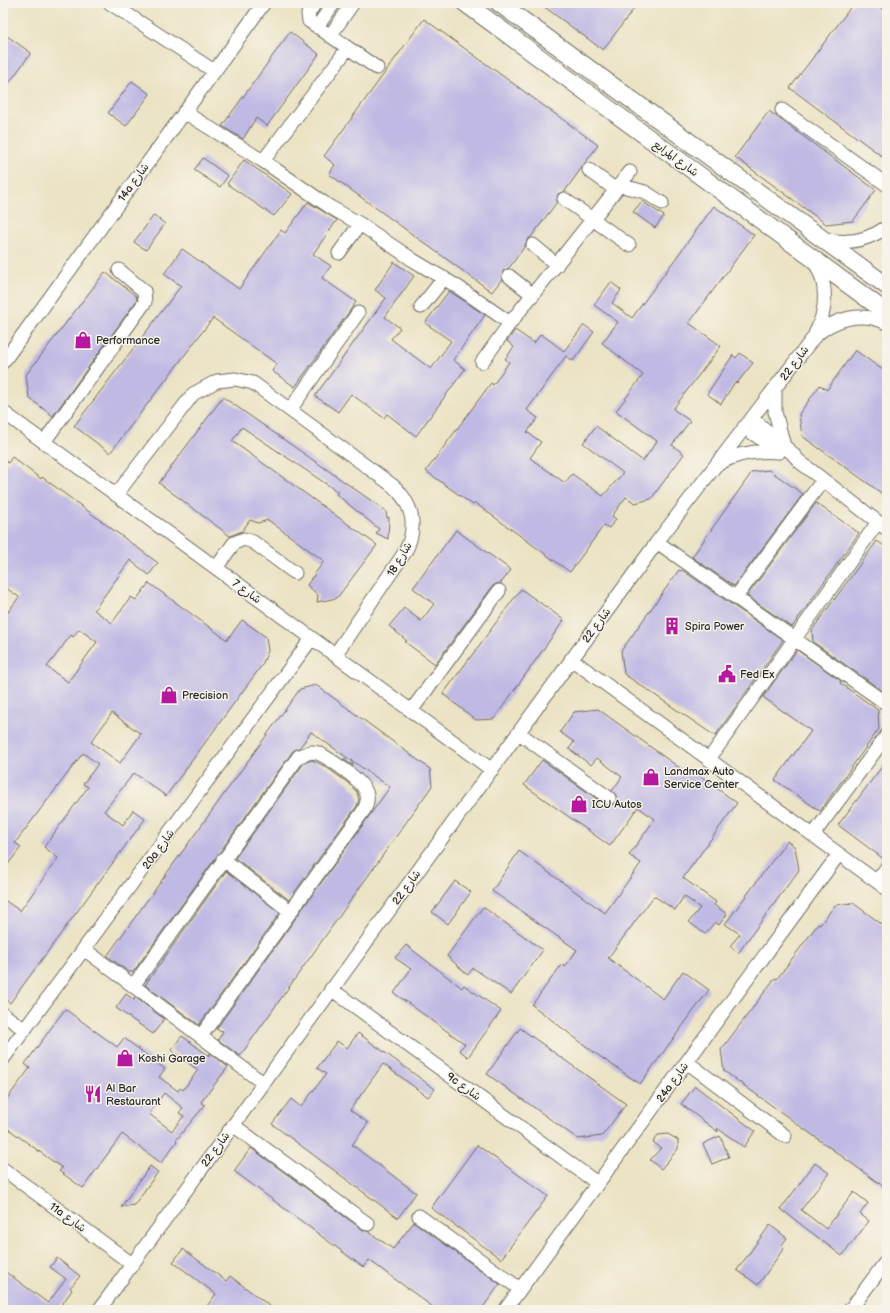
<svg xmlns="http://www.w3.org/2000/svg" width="890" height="1313" viewBox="0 0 890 1313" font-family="'Balsamiq Sans','Playpen Sans Arabic',sans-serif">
<rect width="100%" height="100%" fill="#f7f3e8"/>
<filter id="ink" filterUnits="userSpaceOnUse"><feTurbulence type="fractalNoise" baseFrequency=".025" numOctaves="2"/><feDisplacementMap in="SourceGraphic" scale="8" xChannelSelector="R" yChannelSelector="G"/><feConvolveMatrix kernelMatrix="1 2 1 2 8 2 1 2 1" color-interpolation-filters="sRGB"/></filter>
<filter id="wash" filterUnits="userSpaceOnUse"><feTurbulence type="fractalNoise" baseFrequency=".012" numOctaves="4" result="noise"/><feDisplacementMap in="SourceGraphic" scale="16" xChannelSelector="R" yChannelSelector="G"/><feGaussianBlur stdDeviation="0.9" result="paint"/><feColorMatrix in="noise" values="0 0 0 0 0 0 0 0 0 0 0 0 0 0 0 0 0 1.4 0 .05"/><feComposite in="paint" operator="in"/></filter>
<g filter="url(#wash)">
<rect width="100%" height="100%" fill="#ebe3c4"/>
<g id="blocks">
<!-- building -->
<path fill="#c0b9e4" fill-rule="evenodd" d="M539,3H638L603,50Z
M854,3H875L887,12V160L790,88Z
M424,19L598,145L565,191L558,194L557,202L531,237L527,240L525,246L509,268L503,271L502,279L492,292L329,174L335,165L324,156Z
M290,32L319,54L267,126L256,118L243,139L222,126Z
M7,36L31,53L3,91V42Z
M132,81L150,94L126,126L108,113Z
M769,111L876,190L853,221L826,224L735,157Z
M203,158L228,176L220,187L194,170Z
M244,160L292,194L274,216L227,184Z
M642,201L664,216L655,228L633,212Z
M308,202L337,220L313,254L331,266L322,278L356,302L295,387L272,371L277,364L213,318L110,453L74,426L181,286L164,274L182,249L239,289L281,230L285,233Z
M714,206L754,235L689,323L721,346L673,409L690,421L672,445L684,454L651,499L635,503L626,497L612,516L616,519L609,528L604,525L570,572L475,503L473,505L426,471L491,383L493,385L509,362L505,359L514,347L507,341L515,330L534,343L541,334L564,351L584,325L594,332L573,361L566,356L527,410L538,418L527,432L541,442L530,458L565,483L572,474L603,496L623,473L583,443L596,426L643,461L657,441L616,411L643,375L602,343L618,322L594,305L611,282L621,290L612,303L632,318Z
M154,215L165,224L146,250L134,242Z
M394,262L414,276L385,317L400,328L391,339L431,369L451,341L425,323L449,291L485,315L453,360L465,369L416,436L387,414L384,418L351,394L338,412L315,396L386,298L375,290Z
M105,272L136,296L137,300L53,416L29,398L26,375Z
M855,350L887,373V497L802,436L799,414L820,385L827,390Z
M740,353L753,363L737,383L735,382L721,404L707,394L733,355L736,358Z
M223,397L386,511L387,518L389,517L388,539L376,533L379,529L336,494L338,492L242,427L232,441L377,545L337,598L317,602L318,595L307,585L324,561L268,520L258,523L250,520L242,531L230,536L159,483Z
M12,457L41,479L42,477L158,563L149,575L130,560L94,610L112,623L131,597L136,600L149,583L227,640L242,620L266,637L268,651L262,665L166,796L134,773L104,811L123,825L133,810L145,819L10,1003L3,998V899L20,911L58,858L44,847L88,787L83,784L98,764L83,753L15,843L21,847L3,871V619L19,597L3,586V459L8,463ZM79,629L97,642L68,682L47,667L71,635L73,637ZM112,713L141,734L120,763L91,742Z
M769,470L803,494L734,586L692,557L752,472Z
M816,503L859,533L792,627L747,596Z
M456,530L511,570L501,583L496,584L493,586L435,664L405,642L407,641L389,626L404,608L421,621L434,604L413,588Z
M877,541L887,548V694L813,642L812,630Z
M679,570L681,571L682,570L783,640L715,736L624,674L621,651Z
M521,589L564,620L494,719L476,720L443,694Z
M797,650L841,681L840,683L878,710L879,729L820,811L775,780L811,731L763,697Z
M316,685L430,769L432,786L240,1056L218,1040L223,1031L216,1029L390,787L351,760L353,766L343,759H349L311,732L300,747L293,751L133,972H129L107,956L300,689Z
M598,709L688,774L691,769L737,803L683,878L716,902L714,905L727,914L719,925L715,922L705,934L689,922L700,908L684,896L675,910L654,896L608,958L663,999L683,971L709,990L640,1084L595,1053L532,1005L562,964L565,967L577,950L492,891L519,851L605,913L641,863L629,855L655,819L638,807L610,846L524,785L542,760L604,804L609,806L615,803L616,795L612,791L622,777L597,758L591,765L569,749L574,742L560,732L574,712Z
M312,760L326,767L347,782L357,792L359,800L357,806L289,900L235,858L304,763Z
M887,760V859L885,860L838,825Z
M787,841L795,847L799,870L738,953L730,946L740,934L725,924Z
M226,871L280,913L199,1025L145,985Z
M455,881L471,892L448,924L432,912Z
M853,903L887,928V1189L724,1071L721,1050L775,978L777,979L818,924L820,925L835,905Z
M483,907L543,950L511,994L473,968L468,975L447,956Z
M406,945L462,988L464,985L501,1011L468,1057L459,1050L465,1044L394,993L411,969L395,958Z
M126,994L134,1000L135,997L164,1019L153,1034L116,1008Z
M65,1009L117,1047L124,1038L165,1069L159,1077L178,1091L180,1088L183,1090L198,1070L171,1050L182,1036L209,1056L210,1053L228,1067L201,1102L205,1105L176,1140L177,1141L161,1163L122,1134L83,1188L59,1171L62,1168L3,1125V1104L30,1068L25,1064ZM164,1093L183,1108L179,1113L184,1116L172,1131L149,1114Z
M520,1028L626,1104L602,1136L578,1139L487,1074Z
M358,1033L435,1089L428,1097L383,1064L350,1110L368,1123L352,1145L416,1193L398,1218L272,1124L291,1099L301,1107L326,1074L317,1068L337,1041L347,1048Z
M695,1086L755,1131L744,1147L717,1128L718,1132L681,1104Z
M668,1134L678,1140V1149L661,1169L650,1160L661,1148L653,1142L658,1135Z
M720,1136L729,1157L712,1164L703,1144Z
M477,1145L548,1196L501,1259L431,1208Z
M251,1148L363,1230L369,1232L393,1249L414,1222L500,1284L481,1310H437L369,1260L363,1267L234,1171Z
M815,1163L829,1173L801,1210L826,1229L854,1192L868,1203L860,1214L869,1221L842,1256L781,1209Z
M150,1166L158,1172L134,1205L121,1207Z
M770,1225L787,1238L781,1246L784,1248L758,1285L737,1270Z
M183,1249L226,1281L230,1276L275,1310H204L216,1294L173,1262Z
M57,1258L80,1276L70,1288L72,1290L58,1310H3V1270L48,1303L66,1279L50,1267Z"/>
</g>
</g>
<g filter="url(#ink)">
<use href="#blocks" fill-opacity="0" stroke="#6e6b61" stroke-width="1"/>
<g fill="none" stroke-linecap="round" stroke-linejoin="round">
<!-- minor casing -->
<g stroke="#6e6b61" stroke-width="15">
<path id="minor" d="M110,3L214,71
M315,3L308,14L309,21L377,68
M317,27L334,3
M330,36L353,3
M782,110L887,185
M184,112L263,161L330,207L360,224L413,260L458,287L510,323
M263,161L348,48
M589,170L616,190
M619,185L645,192L662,203
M564,199L629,245
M825,239C847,245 868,240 887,227
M533,245L557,265
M339,253L360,224
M813,260C829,282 827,311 815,334
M509,276L533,295
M421,307L444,278
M3,362L264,3
M482,362L510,323L630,172
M775,389V412L784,446
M290,410L358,313
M3,412L492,770
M752,418L792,453L800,462L887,529
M744,427L779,452
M44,442L145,302L144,291L119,270
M718,464C737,453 757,450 779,452
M116,495L193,394L217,381L235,379L253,383L392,485C413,503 418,527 405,552L335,655
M657,542L887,704
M216,568L234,543L244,539L253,542L295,573
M736,597L823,480
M571,659L887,889
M411,711L499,591
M519,733L609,798
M709,759L878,522
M813,835L887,735
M223,859L291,912
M877,881L887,867
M84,949L263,1083
M133,986L299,756L311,752L318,753C330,759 362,780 366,792C369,798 367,804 364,810L201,1036
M331,989L597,1183
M3,1014L25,1030
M3,1059L312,638
M687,1062L785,1136
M233,1125L368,1224
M3,1169L132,1264
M419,1216L520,1289
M99,1310L657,542L814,337C834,318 861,311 887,323
M505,1310L839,854
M850,1310L887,1260"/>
</g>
<!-- major casing -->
<g stroke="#6e6b61" stroke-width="19">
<path id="major" d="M465,3L887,313
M499,3L887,286"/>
</g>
<!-- minor -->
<use href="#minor" stroke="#fff" stroke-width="13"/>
<!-- major -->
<use href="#major" stroke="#fff" stroke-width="17"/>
</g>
</g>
<!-- icons -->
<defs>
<g id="shop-bare" transform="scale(1.38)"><path d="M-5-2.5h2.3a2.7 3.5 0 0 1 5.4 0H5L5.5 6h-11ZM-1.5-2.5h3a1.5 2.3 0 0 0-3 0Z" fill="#b5179e" stroke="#f7f3e8" stroke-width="2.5" paint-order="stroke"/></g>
<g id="building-bare" transform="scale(1.38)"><path d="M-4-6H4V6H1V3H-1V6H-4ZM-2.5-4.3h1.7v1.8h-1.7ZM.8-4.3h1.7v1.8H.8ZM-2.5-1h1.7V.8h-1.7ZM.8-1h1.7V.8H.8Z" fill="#b5179e" stroke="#f7f3e8" stroke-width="2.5" paint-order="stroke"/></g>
<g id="civic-bare" transform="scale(1.38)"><path d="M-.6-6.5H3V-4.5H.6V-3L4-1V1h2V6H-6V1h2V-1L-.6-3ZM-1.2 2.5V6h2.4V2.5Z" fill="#b5179e" stroke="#f7f3e8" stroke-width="2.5" paint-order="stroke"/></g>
<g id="restaurant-bare" transform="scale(1.38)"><path d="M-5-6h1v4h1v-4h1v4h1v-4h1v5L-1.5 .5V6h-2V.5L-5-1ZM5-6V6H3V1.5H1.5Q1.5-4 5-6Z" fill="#b5179e" stroke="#f7f3e8" stroke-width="2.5" paint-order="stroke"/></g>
</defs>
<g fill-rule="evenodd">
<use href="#shop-bare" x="83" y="340"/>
<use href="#building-bare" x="672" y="626"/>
<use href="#civic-bare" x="727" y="674"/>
<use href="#shop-bare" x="169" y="695"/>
<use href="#shop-bare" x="651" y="777"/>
<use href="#shop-bare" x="579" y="804"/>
<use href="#shop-bare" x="125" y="1058"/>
<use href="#restaurant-bare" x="93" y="1094"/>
</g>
<g text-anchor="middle" stroke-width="3" stroke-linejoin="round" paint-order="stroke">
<!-- street labels -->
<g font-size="11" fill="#2b2b2b" stroke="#f7f3e8">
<text transform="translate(676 158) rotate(36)" y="4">شارع المرابع</text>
<text transform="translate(133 182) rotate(-54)" y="4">14a شارع</text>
<text transform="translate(794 363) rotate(-53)" y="4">شارع 22</text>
<text transform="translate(399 559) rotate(-59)" y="4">شارع 18</text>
<text transform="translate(247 591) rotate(36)" y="4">شارع 7</text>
<text transform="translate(596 625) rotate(-54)" y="4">شارع 22</text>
<text transform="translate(158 849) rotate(-54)" y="4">20a شارع</text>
<text transform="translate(406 887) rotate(-54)" y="4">شارع 22</text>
<text transform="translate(672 1082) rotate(-54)" y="4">24a شارع</text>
<text transform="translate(464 1086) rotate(36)" y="4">9c شارع</text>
<text transform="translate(215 1149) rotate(-54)" y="4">شارع 22</text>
<text transform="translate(68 1217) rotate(36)" y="4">11a شارع</text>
</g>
<!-- poi labels -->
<g font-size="11" fill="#2b2b2b" stroke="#f7f3e8" text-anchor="start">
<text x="96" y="344">Performance</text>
<text x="685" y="630">Spira Power</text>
<text x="740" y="678">Fed Ex</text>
<text x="182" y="699">Precision</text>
<text x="664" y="775">Landmax Auto<tspan x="664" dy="13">Service Center</tspan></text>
<text x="592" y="808">ICU Autos</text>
<text x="138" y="1062">Koshi Garage</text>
<text x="106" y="1092">Al Bar<tspan x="106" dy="13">Restaurant</tspan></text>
</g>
</g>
<!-- margin -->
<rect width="890" height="1313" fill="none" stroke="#f7f3e8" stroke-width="16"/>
</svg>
